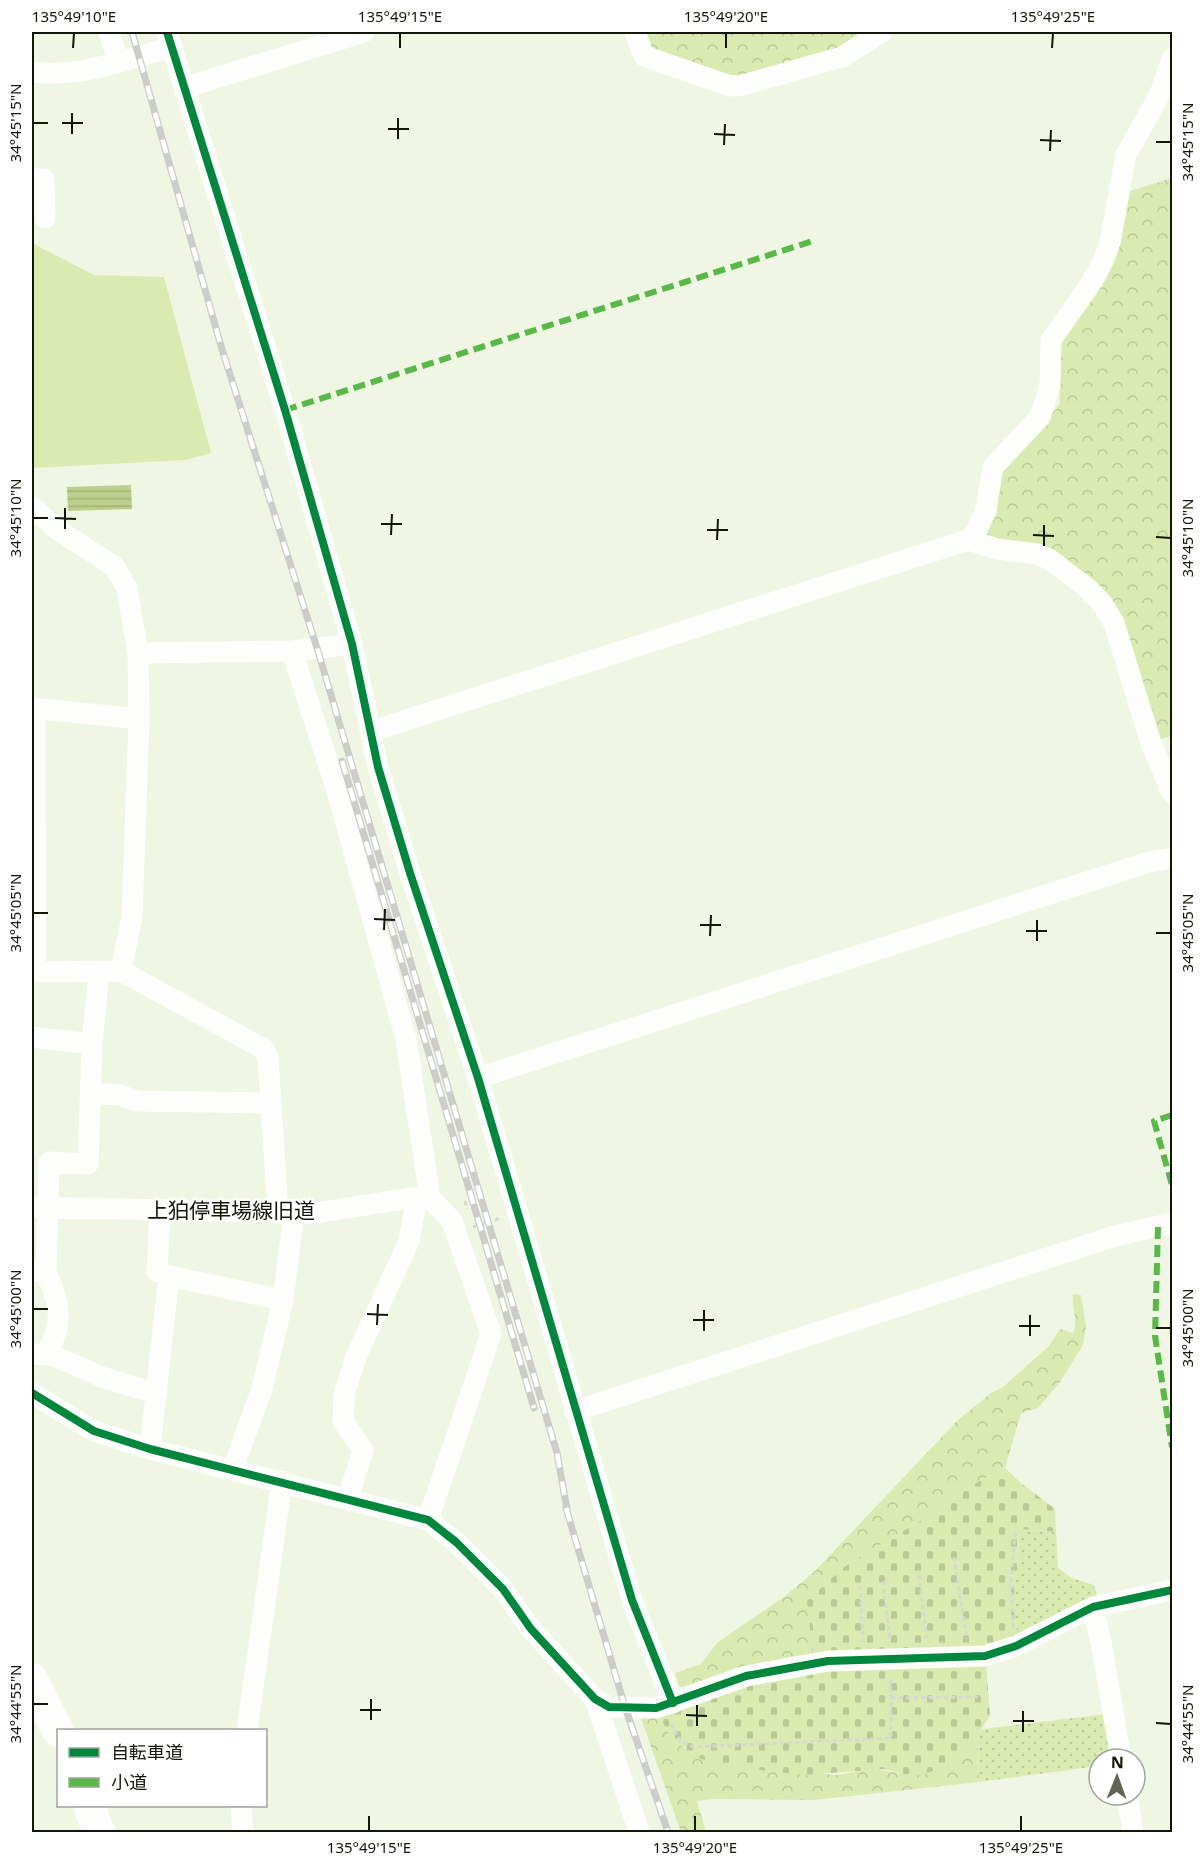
<svg xmlns="http://www.w3.org/2000/svg" width="1204" height="1864" viewBox="0 0 1204 1864" font-family="'Noto Sans','Noto Sans JP',sans-serif">
<defs>
<pattern id="grass-dots" width="8" height="8" patternUnits="userSpaceOnUse" patternTransform="scale(1.5)"><rect width="8" height="8" fill="#daebb2"/><path d="M2 2h.1M6 6h.1" fill="none" stroke="#bac998" stroke-width="1.8" stroke-linecap="round"/></pattern>
<pattern id="forest-crowns" width="20" height="18" patternUnits="userSpaceOnUse" patternTransform="scale(1.5)"><rect width="20" height="18" fill="#daebb2"/><path d="M2 6a3 3 0 1 1 6 0M12 15a3 3 0 1 1 6 0" fill="none" stroke="#bac998"/></pattern>
<pattern id="cemetery-stones" width="16" height="16" patternUnits="userSpaceOnUse" patternTransform="scale(1.5)"><rect width="16" height="16" fill="#daebb2"/><path d="M2 7V4a2 2 0 0 1 4 0v3zM10 15v-3a2 2 0 0 1 4 0v3z" fill="#bac998"/></pattern>
<pattern id="water-rules" width="6" height="5" patternUnits="userSpaceOnUse" patternTransform="scale(1.5)"><rect width="6" height="5" fill="#bcd08c"/><path d="M0 2.5h6" fill="none" stroke="#a1b277"/></pattern>
</defs>
<rect width="100%" height="100%" fill="#eff6e3"/>
<!-- grass -->
<path fill="url(#grass-dots)" d="M1019,1529L1056,1532L1058,1568L1072,1578L1094,1585L1098,1598L1018,1639L1014,1611V1577L1018,1571Z
M1107,1714L1115,1759H1099V1766L979,1782L978,1734L982,1729Z"/>
<!-- forest -->
<path fill="url(#forest-crowns)" d="M641,32H871L849,46L736,79L649,51Z
M1172,178V736L1157,740L1099,591L993,542L985,534L997,514L999,482L1004,466L1036,436L1060,403L1058,351L1064,335L1106,279L1120,244L1130,191Z
M1073,1294L1081,1295L1086,1327L1083,1345L1060,1382L1038,1408L1021,1413L1005,1468L968,1487L943,1507L844,1567L808,1601L813,1657L692,1692L679,1686L675,1673L701,1664L717,1643L785,1596L814,1572L958,1420L991,1393L1003,1387L1049,1346L1060,1329L1073,1333C1079,1321 1071,1307 1073,1294Z
M639,1713L659,1715L672,1740L700,1758L835,1775L874,1769L900,1773L938,1769L978,1734L979,1782L814,1800L713,1799L697,1801L706,1832H681Z"/>
<!-- cemetery -->
<path fill="url(#cemetery-stones)" d="M1005,1468L1021,1483L1055,1509L1056,1532L1019,1529L1018,1571L1014,1577V1611L1018,1639L993,1647L813,1657L807,1601L844,1567L943,1507L968,1487Z
M986,1662L990,1716L978,1734L957,1755L938,1769L922,1775L905,1774L884,1769L805,1775L751,1769L701,1759L672,1740L659,1715L700,1704L738,1687L830,1667Z"/>
<!-- garden -->
<path fill="#daebb2" d="M34,244L94,275L164,277L211,453L186,460L32,468V270Z"/>
<!-- water -->
<path fill="url(#water-rules)" d="M131,485L132,509L68,511L67,487Z"/>
<g fill="none" stroke-linecap="round" stroke-linejoin="round">
<!-- path -->
<path stroke="#d6d8d2" stroke-width="3" stroke-dasharray="4.5 3" stroke-linecap="butt" d="M465,1201L467,1209
M473,1227L501,1218
M954,1557L967,1639
M919,1575L927,1640
M883,1581L890,1640
M860,1586L863,1642
M1013,1627L1011,1580L1015,1533
M891,1698L981,1697
M671,1724L680,1740L693,1747L891,1738V1677"/>
<!-- minor -->
<path stroke="#fdfefb" stroke-width="21" d="M109,32L119,62
M167,32L285,410L352,644L378,767L410,873L478,1078L632,1600L673,1703
M635,32L644,56L730,86L743,85L842,57L882,32
M32,72C80,78 125,60 171,47
M184,88L364,32
M32,179H44L45,218
M32,507L58,530L115,567L127,589L138,653L139,719L132,917L121,971L32,972
M968,540L997,549L1037,554L1049,559L1086,587L1102,603L1114,623L1151,743L1172,793
M292,651L352,644
M138,653L292,651L337,791L406,1039L430,1198L452,1221L491,1334L428,1520
M32,708L139,719
M372,731L968,540L976,532L986,509L993,467L1040,417L1050,386L1051,340L1092,282L1104,259L1110,242L1126,155L1160,94L1172,59
M121,971L264,1049L268,1057L278,1214
M35,972C37,884 34,797 35,709
M32,1037L92,1044
M478,1078L1149,862L1172,858
M90,1093L120,1095L137,1101L270,1103
M32,1207L315,1213L411,1198H430
M32,1271L46,1272C60,1304 65,1324 45,1355
M46,1272L49,1162L88,1164L92,1044L99,972
M169,1276L283,1300
M32,1354L52,1355L102,1377L157,1394
M32,1393L94,1431L150,1449L428,1520L456,1542L503,1589L531,1629L595,1699L609,1707L656,1708L746,1676L828,1661L985,1656L1016,1646L1093,1607L1172,1590
M575,1411L1115,1236L1172,1223
M150,1449L169,1276L157,1271L160,1211
M233,1468L262,1389L283,1300L294,1213
M348,1498L363,1450L343,1421L344,1394L356,1357L409,1241L417,1198
M1093,1607L1102,1647L1121,1759
M595,1699L639,1832
M247,1730L282,1481
M1127,1795L1133,1832
M241,1806L243,1832"/>
<!-- highway -->
<path stroke="#fdfefb" stroke-width="32" d="M32,1679L58,1731
M89,1806L99,1832"/>
<!-- rail casing -->
<g stroke="#cccdc9" stroke-width="7">
<path id="rail" d="M132,32L221,346L317,648L557,1453L568,1515
M342,761L534,1408
M566,1508L625,1707L668,1832"/>
</g>
<!-- rail -->
<use href="#rail" stroke="#fff" stroke-width="4.5" stroke-dasharray="14" stroke-linecap="butt"/>
<!-- quiet -->
<path stroke="#58b947" stroke-width="6" stroke-dasharray="12 6" stroke-linecap="butt" d="M285,410L816,240
M1172,1115L1154,1121L1172,1185
M1158,1227L1155,1336L1172,1447"/>
<!-- cycleway casing -->
<g stroke="#fff" stroke-width="11">
<path id="cycleway" d="M167,32L285,410L352,644L378,767L410,873L478,1078L632,1600L673,1703
M32,1393L94,1431L150,1449L428,1520L456,1542L503,1589L531,1629L595,1699L609,1707L656,1708L746,1676L828,1661L985,1656L1016,1646L1093,1607L1172,1590"/>
</g>
<!-- cycleway -->
<use href="#cycleway" stroke="#00873e" stroke-width="8"/>
</g>
<!-- ticks -->
<path fill="none" stroke="#13170b" stroke-width="2" d="M73,48L74,33M400,48V33M726,48V33M1052,48L1053,33M33,123H48M62,123H83M388,129H409M72,134V113M714,134L735,135M398,139V118M1040,140L1061,141M1156,142H1171M724,145L725,124M1050,151L1051,130M33,518H48M55,518L76,519M381,524H402M65,529V508M707,530H728M391,535L392,514M1033,535L1054,536M1156,537L1171,538M717,540L718,519M1044,546V525M33,913H48M374,919L395,920M700,925H721M384,930L385,909M1026,931H1047M1156,933H1171M710,936L711,915M1037,941V920M33,1309H48M367,1314L388,1315M693,1320H714M377,1325L378,1304M1019,1326H1040M1156,1328H1171M704,1331V1310M1030,1336V1315M33,1704H48M360,1710H381M686,1715L707,1716M371,1720V1699M1013,1721H1034M1156,1723L1171,1724M697,1726V1705M1023,1732V1711M369,1831V1816M695,1831V1816M1021,1831V1816"/>
<g text-anchor="middle" stroke-width="5" stroke-linejoin="round" paint-order="stroke">
<!-- street labels -->
<g font-size="21" fill="#13170b" stroke="#fff">
<text x="231" y="1218">上狛停車場線旧道</text>
</g>
</g>
<!-- border -->
<rect width="1204" height="1864" fill="none" stroke="#ffffff" stroke-width="66"/>
<!-- legend -->
<rect x="57" y="1729" width="210" height="78" fill="#ffffff" stroke="#a1a29d" stroke-width="1.5"/>
<rect x="69" y="1748" width="30" height="9" fill="#00873e" stroke="#a1a29d" stroke-width="1.5"/>
<text x="111" y="1759" font-size="18" fill="#13170b">自転車道</text>
<rect x="69" y="1778" width="30" height="9" fill="#58b947" stroke="#a1a29d" stroke-width="1.5"/>
<text x="111" y="1789" font-size="18" fill="#13170b">小道</text>
<!-- north arrow -->
<g transform="translate(1117 1777) rotate(1)"><circle r="28" fill="#ffffff" stroke="#a1a29d" stroke-width="1.5"/>
<path d="M0-4.5L10 22L0 15L-10 22Z" fill="#606557"/>
<text y="-9" font-size="16" font-weight="bold" text-anchor="middle" fill="#13170b">N</text>
</g>
<rect x="33" y="33" width="1138" height="1798" fill="none" stroke="#13170b" stroke-width="2"/>
<g font-size="15" text-anchor="middle" fill="#13170b">
<text x="74" y="22">135°49'10"E</text>
<text x="400" y="22">135°49'15"E</text>
<text x="726" y="22">135°49'20"E</text>
<text x="1053" y="22">135°49'25"E</text>
<text transform="translate(16 123) rotate(-90)" y="5">34°45'15"N</text>
<text transform="translate(1188 142) rotate(-90)" y="5">34°45'15"N</text>
<text transform="translate(16 518) rotate(-90)" y="5">34°45'10"N</text>
<text transform="translate(1188 538) rotate(-90)" y="5">34°45'10"N</text>
<text transform="translate(16 913) rotate(-90)" y="5">34°45'05"N</text>
<text transform="translate(1188 933) rotate(-90)" y="5">34°45'05"N</text>
<text transform="translate(16 1309) rotate(-90)" y="5">34°45'00"N</text>
<text transform="translate(1188 1328) rotate(-90)" y="5">34°45'00"N</text>
<text transform="translate(16 1704) rotate(-90)" y="5">34°44'55"N</text>
<text transform="translate(1188 1724) rotate(-90)" y="5">34°44'55"N</text>
<text x="369" y="1853">135°49'15"E</text>
<text x="695" y="1853">135°49'20"E</text>
<text x="1021" y="1853">135°49'25"E</text>
</g>
</svg>
